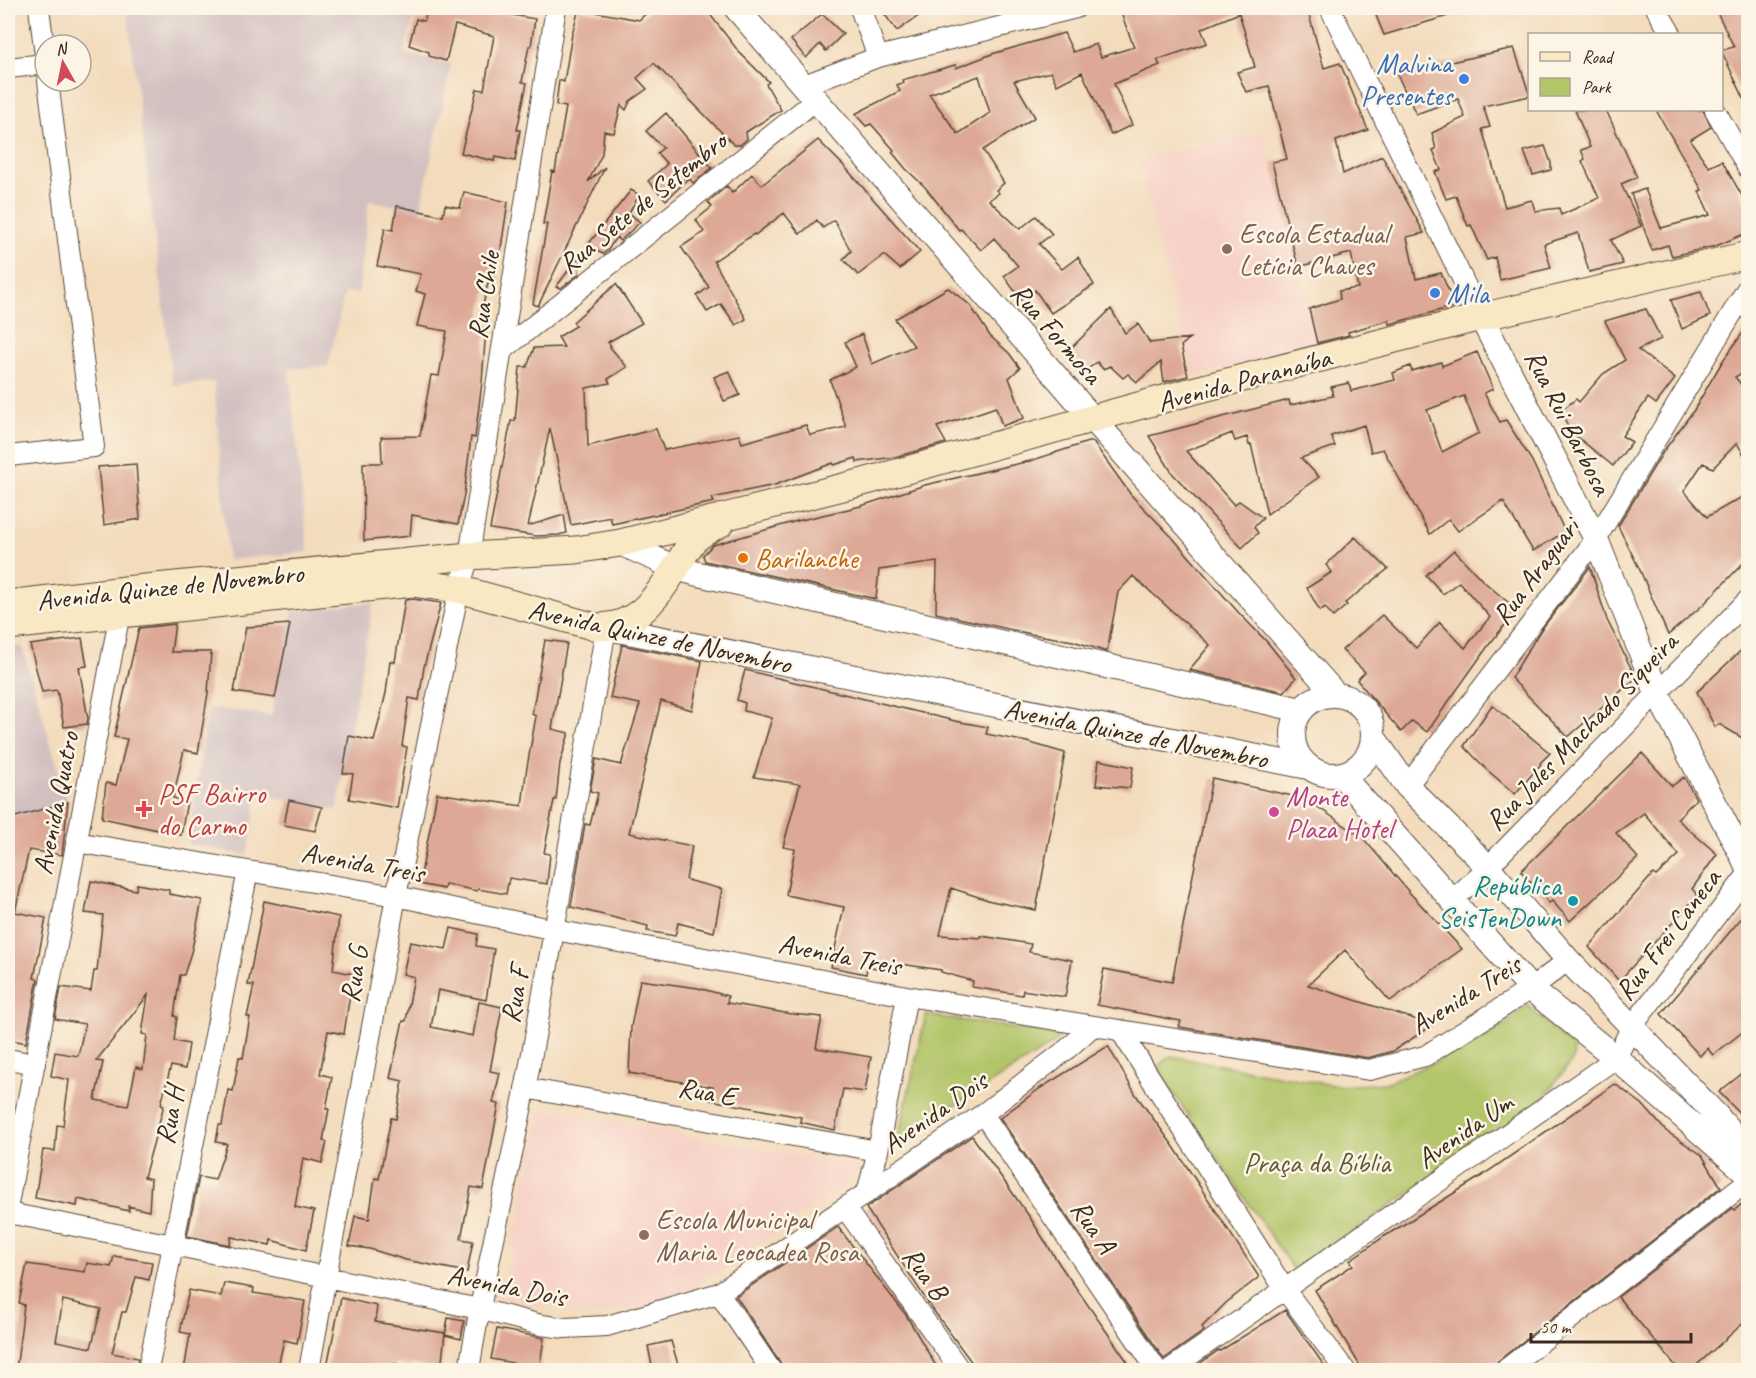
<svg xmlns="http://www.w3.org/2000/svg" width="1756" height="1378" viewBox="0 0 1756 1378" font-family="Caveat,sans-serif">
<rect width="100%" height="100%" fill="#fcf5e5"/>
<filter id="ink" filterUnits="userSpaceOnUse"><feTurbulence type="fractalNoise" baseFrequency=".0167" numOctaves="2"/><feDisplacementMap in="SourceGraphic" scale="12" xChannelSelector="R" yChannelSelector="G"/><feConvolveMatrix kernelMatrix="1 2 1 2 8 2 1 2 1" color-interpolation-filters="sRGB"/></filter>
<filter id="wash" filterUnits="userSpaceOnUse"><feTurbulence type="fractalNoise" baseFrequency=".008" numOctaves="4" result="noise"/><feDisplacementMap in="SourceGraphic" scale="24" xChannelSelector="R" yChannelSelector="G"/><feGaussianBlur stdDeviation="1.35" result="paint"/><feColorMatrix in="noise" values="0 0 0 0 0 0 0 0 0 0 0 0 0 0 0 0 0 1.4 0 .05"/><feComposite in="paint" operator="in"/></filter>
<g filter="url(#wash)">
<rect width="100%" height="100%" fill="#f3dbbc"/>
<!-- built -->
<path fill="#f7d1c7" d="M1264,132L1318,346L1194,377L1138,160Z
M540,1109L852,1165L849,1183L696,1287L647,1307L590,1314L504,1298Z"/>
<!-- industrial -->
<path fill="#d2bfc0" d="M127,8H417L404,53L451,64L420,211L369,200L358,294L345,292L328,366L289,369L308,552L228,560L214,382L173,385Z
M373,602L337,810L258,794L247,856L188,844L208,707L271,716L293,611Z
M22,646L68,802L8,819V648Z"/>
<!-- green -->
<path fill="#b2c569" stroke="#767844" stroke-width="1.5" d="M1527,1005L1573,1048L1574,1058L1541,1101L1302,1267L1293,1269L1161,1075L1160,1064L1171,1056L1338,1086L1385,1083L1438,1061L1501,1028Z
M926,1015L1061,1035L1053,1044L897,1142Z"/>
<g id="blocks">
<!-- building -->
<path fill="#dda996" fill-rule="evenodd" d="M428,8H473L535,19L531,46H529L522,82L527,83L517,130H520L515,161L495,157L494,161L461,153L477,89L484,90L494,36L455,25L446,61L429,56V52L409,45L416,19L424,21Z
M652,8H705L739,52L769,82L766,84L781,110L746,132L747,139L740,145H734L654,63L637,78L647,89L630,101L626,110L621,105L614,133L604,131L602,154L588,182L605,167L538,306L533,304L547,224H543L552,171L555,172L566,107L556,105L559,80L564,82L572,34L579,9L639,20Z
M880,8H930L897,31Z
M1141,8H1307L1324,68L1340,63L1368,130L1336,141L1343,174L1382,156L1424,233L1407,237L1416,279L1441,273L1455,306L1390,324L1389,320L1348,332L1349,335L1317,343L1309,309L1340,299L1339,291L1358,288L1351,253L1298,267L1272,162L1287,159L1269,86L1246,92L1237,72L1255,67L1239,13L1201,29L1207,43L1157,60L1160,65L1114,84L1132,125L1111,135L1082,72L1057,85L1051,72L1014,81L1035,117L983,150L1004,183L996,190L999,193L989,200L1020,229L1036,216L1052,234L1039,244L1062,269L1078,257L1094,285L1051,313L1035,290L1021,300L1004,276L1018,266L994,238L981,250L961,229L959,230L925,187L906,169L892,152L894,150L871,124L866,126L855,114L900,91L897,85L904,82L902,80L955,65L956,68L992,54L1064,33L1073,52L1096,44L1101,57L1134,47L1121,13ZM979,76L990,113L958,134L929,94Z
M1373,8H1460L1461,12L1384,35Z
M1715,8H1749V109L1722,52V50L1734,47Z
M822,14L843,34L826,51L820,44L806,58L791,40Z
M1514,48L1530,96L1483,106L1490,127L1482,129L1505,207L1532,200L1535,211L1559,208L1561,215L1599,198L1582,161L1585,159L1581,150L1590,147L1575,110H1606L1637,177L1621,184L1641,226L1611,240L1623,264L1589,272L1578,233L1544,244L1551,268L1500,280L1495,257L1487,260L1471,225L1468,226L1456,196L1446,199L1435,172L1441,170L1433,150L1436,149L1432,133L1465,117L1458,99L1416,114L1397,74Z
M1656,110H1703L1711,127L1690,140L1709,167L1722,161L1749,208V232L1716,246L1672,256L1668,245L1652,250L1631,194L1645,189L1661,228L1710,215L1699,191L1702,190Z
M666,113L712,168L693,183L689,178L666,200L648,181L667,164L657,153L663,148L646,131Z
M818,140L844,166L920,252L900,269L884,255L858,275L843,259L851,251L834,220L823,228L817,220L800,234L784,213L755,235L754,234L714,261L746,319L736,325L721,304L707,312L697,296L709,287L681,247L704,232L696,220L712,207L708,202L727,186L732,193L752,174L762,185Z
M1545,146L1551,163V170L1533,175L1524,151Z
M631,190L639,195L629,213L640,222L620,241L616,237L608,250L603,254L587,246Z
M464,192L508,202L500,254L491,284L488,283L478,327L486,328L482,382L475,438L471,437L464,495L458,524L412,515L410,536L364,541L363,463H382L381,437L420,436L431,375L439,376L447,331L417,326L425,294L416,291L421,274L377,266L385,228L393,230L397,206L443,216L445,205L460,208Z
M581,254L579,274L561,288L556,287Z
M616,284L642,323L608,342L611,346L610,347L627,367L608,379L610,383L586,388L588,446L656,429L664,450L739,435L742,443L806,425L810,435L846,427L830,380L856,367L845,342L862,334L872,364L914,346L895,319L948,288L970,305L990,336L1009,353L1020,368L1009,378L1024,418L1002,426L996,407L937,427L946,443L895,457L857,462L856,458L834,465L833,463L775,485L712,498L714,502L612,524L610,517L571,525L550,428L528,526L564,515L567,533L558,535L536,536L490,529L511,421H515L520,367H527L534,348L564,347L558,337L576,326L573,322Z
M1701,292L1710,316L1682,329L1671,300Z
M1111,309L1125,333L1138,324L1150,343L1190,338L1181,346L1188,376L1164,382L1161,362L1137,382L1128,374L1123,378L1110,366L1103,369L1097,362L1084,372L1067,352Z
M1646,309L1661,339L1638,350L1675,379L1656,404L1648,398L1622,436L1632,442L1613,466L1570,431L1561,411L1576,399L1579,402L1603,374L1625,360L1605,321Z
M1749,324V369L1735,377L1749,394V464L1737,443L1713,468L1703,463L1684,491L1707,517L1749,493V557L1704,604L1668,635L1639,568L1618,526L1663,452L1694,410L1722,362Z
M1477,352L1493,389L1484,393L1500,422L1506,420L1532,461L1565,532L1533,551L1503,501L1458,531L1449,519L1430,534L1383,449L1371,452L1364,425L1331,436L1335,446L1301,458L1319,477L1267,514L1251,444L1249,445L1247,437L1235,441L1232,433L1186,451L1234,505L1239,501L1263,518L1254,527L1258,533L1242,548L1173,474L1149,436L1289,400L1290,405L1333,396L1331,387L1349,383L1351,391L1395,380L1393,373L1410,366L1412,371L1441,362L1442,366ZM1464,396L1479,433L1442,452L1427,410Z
M729,371L740,395L724,401L714,377Z
M1088,442H1093L1131,495L1171,536L1238,612L1268,643L1296,678L1284,692L1189,670L1210,645L1133,576L1118,592L1107,652L1073,641L1031,634L936,613L937,562L879,570L876,599L705,561L703,555L713,545L797,521L861,506L925,485L1030,461Z
M136,464L140,519L104,525L98,467Z
M1355,537L1388,569L1345,603L1347,605L1333,617L1325,607L1320,611L1307,588L1332,572L1326,565Z
M1454,550L1482,580L1517,610L1488,646L1427,732L1412,721L1401,732L1357,680L1365,672L1342,650L1382,615L1416,648L1440,622L1465,648L1490,617L1459,582L1443,594L1426,575Z
M1590,567L1607,620L1636,678L1568,737L1511,678L1540,631Z
M413,599L441,603L424,667L419,700L409,698L402,746L407,747L397,808L349,799L353,774L343,773L349,736L374,741L386,693L390,661L395,662L405,600Z
M175,624L171,652H211L208,693L198,753L184,750L173,798L187,801L181,835L102,818L106,783L116,785L127,739L114,737L139,628Z
M290,624L275,698L234,692L246,627Z
M82,638L87,666L79,667L88,719L87,724L64,727L57,690L42,692L30,645Z
M545,640L567,643L552,729L569,733L560,763L556,800H554L544,853L550,854L547,884L509,878L506,894L478,889L477,891L445,884L444,889L419,884L437,793L522,806L526,773L536,716L532,714Z
M1749,643V742L1719,724L1715,727L1697,692Z
M622,645L702,661L692,710L661,701L629,833L692,846L686,880L722,889L714,932L678,923L675,936L647,931L648,926L571,907L585,824L590,825L598,793L590,791L596,759L621,765L640,704L610,698Z
M745,670L955,721L988,727L986,734L1027,742L1065,753L1036,910L991,901L951,888L940,935L981,938V936L1031,944L1029,952L1072,960L1065,997L1023,990L1022,995L972,987L973,981L941,972V970L901,964L899,973L867,966L866,974L831,967L844,907L786,895L795,849L783,847L800,784L754,777L772,718L744,711L745,703L737,700Z
M1492,705L1550,753L1540,763L1541,764L1515,794L1486,769L1464,746Z
M1642,753L1672,786L1684,777L1696,799L1677,819L1717,854L1692,889L1698,895L1619,981L1589,947L1653,874L1656,876L1679,855L1644,813L1616,833L1638,858L1570,921L1552,901L1549,903L1521,871Z
M1099,760L1133,767L1130,788L1096,785Z
M1212,778L1306,799L1363,838L1409,892L1462,949L1390,1001L1345,950L1308,985L1433,1025L1393,1051L1368,1058L1179,1027L1181,1021L1097,1005L1104,969L1172,982Z
M289,800L322,807L315,831L284,825Z
M68,802L62,855L29,850L15,912L46,918L34,978L38,979L26,1043L8,1039V819Z
M91,881L136,890L137,884L169,890V894L202,900L192,949L184,975H180L174,1016L177,1017L174,1041L189,1044L185,1069L171,1066L161,1104L164,1105L144,1177L151,1179L149,1211L128,1206L129,1211L78,1199L77,1206L35,1198L43,1150L55,1151L57,1125L63,1126L69,1080L51,1076L55,1052L78,1056L85,1024L55,1019L61,987L91,991L94,971H97L103,915L85,913ZM148,995L142,1034L147,1035L143,1069L136,1067L128,1106L95,1100L103,1062L96,1061Z
M264,901L339,917L333,970L353,974L344,1034L328,1031L320,1074L332,1077L326,1109H329L323,1141L327,1142L322,1163L303,1158L295,1207L314,1211L306,1250L271,1240L270,1245L231,1237L230,1245L187,1236L199,1177L215,1180L227,1144L216,1142L219,1125H222L228,1090L233,1091L239,1057L243,1058L250,1017H247L254,985H248Z
M1749,909V1027L1713,1055L1707,1048L1700,1056L1661,1014Z
M451,928L478,934L476,946L494,949L486,1000L438,990L431,1027L473,1036L479,1002L502,1007L490,1071L500,1073L493,1103L499,1104L483,1189L471,1187L461,1239L473,1241L467,1272L406,1260L370,1249L349,1246L355,1216L369,1219L375,1178L379,1179L391,1118L396,1119L403,1081L390,1078L403,1021H406L414,977L403,974L410,942L446,949Z
M640,980L698,988L728,996L727,1003L791,1014L822,1017L816,1048L871,1057L865,1092L843,1089L835,1130L800,1122L801,1117L710,1100L713,1087L629,1073L631,1027Z
M1108,1046L1136,1095L1174,1147L1259,1277L1227,1302L1202,1327L1204,1331L1164,1359L1000,1118L1039,1089Z
M1749,1068V1123L1719,1092Z
M1615,1084L1642,1104L1666,1131L1702,1155L1721,1187L1498,1361L1493,1371H1363L1315,1290L1353,1265L1350,1260L1385,1236L1480,1177Z
M972,1136L1029,1216L1060,1265L1134,1371H978L931,1307L866,1208Z
M1749,1197V1318L1690,1371H1680L1618,1297L1733,1208L1735,1210Z
M838,1227L906,1315L939,1371H785L782,1366L736,1296Z
M114,1256L152,1262L149,1280L136,1277L126,1312H122L112,1353L138,1358L136,1371H16L24,1305L19,1303L27,1264L85,1272L87,1263L111,1267ZM63,1300L101,1309L91,1348L56,1341Z
M224,1283L254,1288L253,1293L305,1301L297,1343L284,1340L277,1371H184L190,1334L180,1332L189,1290L221,1296Z
M341,1298L377,1306L375,1322L445,1333L441,1370L412,1364L411,1366L395,1364V1371H326Z
M1285,1310L1328,1371H1189L1219,1350L1220,1351Z
M448,1318L464,1321L461,1339L445,1335Z
M497,1329L544,1338L539,1371H511L513,1363L491,1359Z
M671,1341L680,1371H653L648,1346Z"/>
</g>
</g>
<g filter="url(#ink)">
<use href="#blocks" fill-opacity="0" stroke="#574536" stroke-width="1.5"/>
<g fill="none" stroke-linecap="round" stroke-linejoin="round">
<!-- minor casing -->
<g stroke="#574536" stroke-width="22">
<path id="minor" d="M39,8L45,55
M860,8L878,57
M1330,8L1481,317
M1656,8L1671,34
M8,68L45,64
M804,85L878,57L1076,8
M1715,110L1748,168
M503,350L817,99
M8,456L94,447L48,81
M1407,786L1596,539L1748,287
M76,842L396,896L555,930L907,996L1369,1070L1425,1056L1531,989L1568,960
M1453,900L1488,867L1748,600
M1120,1030L1285,1290L1345,1370
M8,1059L35,1064
M525,1088L878,1151
M983,1114L1157,1370
M867,1193L878,1151L907,996
M8,1204L122,602
M845,1208L960,1370
M8,1213L173,1245L479,1309L541,1325L565,1328L607,1326L719,1293L983,1114L1066,1050L1093,1026
M719,1293L771,1370
M148,1370L248,871
M309,1370L396,896L459,589L469,556L556,8
M469,1370C484,1275 508,1180 526,1085C555,933 580,780 606,628
M1169,1370L1616,1058L1631,1028L1748,874
M1505,1370L1748,1181"/>
</g>
<!-- tertiary casing -->
<g stroke="#574536" stroke-width="26">
<path id="tertiary" d="M736,8L1093,419L1336,695
M1481,317L1596,539L1657,693L1748,867
M620,543L676,568L694,573L1301,710
M608,628L1308,767
M1293 735a40 40 0 1 1 80 0a40 40 0 1 1-80 0Z
M1374,738L1407,786L1488,867L1568,960L1717,1116L1748,1152
M1341,775L1531,989L1616,1058L1748,1174"/>
</g>
<!-- secondary casing -->
<g stroke="#574536" stroke-width="29">
<path id="secondary" d="M8,604L125,590L469,556L576,550L620,543L867,481L1196,390L1481,317L1748,255
M8,626L413,583L459,589L592,626C633,632 655,600 675,569C681,560 686,550 693,541C701,533 711,528 721,523"/>
</g>
<!-- minor -->
<use href="#minor" stroke="#fff" stroke-width="20"/>
<!-- tertiary -->
<use href="#tertiary" stroke="#fff" stroke-width="24"/>
<!-- secondary -->
<use href="#secondary" stroke="#f8e8c3" stroke-width="27"/>
</g>
</g>
<!-- markers -->
<g fill="#3f7fe0" stroke="#fcf5e5" stroke-width="2">
<circle cx="1464" cy="79" r="6"/>
<circle cx="1435" cy="293" r="6"/>
</g>
<g fill="#8d6e63" stroke="#fcf5e5" stroke-width="2">
<circle cx="1227" cy="249" r="6"/>
<circle cx="644" cy="1235" r="6"/>
</g>
<circle fill="#e8710a" stroke="#fcf5e5" stroke-width="2" cx="743" cy="558" r="6"/>
<path fill="#e0444e" stroke="#fcf5e5" stroke-width="2" d="M141 800h6v6h6v6h-6v6h-6v-6h-6v-6h6z"/>
<circle fill="#d1479c" stroke="#fcf5e5" stroke-width="2" cx="1274" cy="812" r="6"/>
<circle fill="#0f9aa8" stroke="#fcf5e5" stroke-width="2" cx="1573" cy="901" r="6"/>
<g text-anchor="middle" stroke-width="5" stroke-linejoin="round" paint-order="stroke">
<!-- shop labels -->
<g font-size="28" fill="#366cbe" stroke="#fcf5e5" text-anchor="end">
<text x="1452" y="73">Malvina<tspan x="1452" dy="32">Presentes</tspan></text>
<text x="1447" y="303" text-anchor="start">Mila</text>
</g>
<!-- street labels -->
<g font-size="28" fill="#3b2a1e" stroke="#fcf5e5">
<text transform="translate(642 202) rotate(-39)" y="10">Rua Sete de Setembro</text>
<text transform="translate(483 295) rotate(-81)" y="10">Rua Chile</text>
<text transform="translate(1057 333) rotate(49)" y="10">Rua Formosa</text>
<text transform="translate(1244 379) rotate(-15)" y="10">Avenida Paranaíba</text>
<text transform="translate(1569 422) rotate(63)" y="10">Rua Rui Barbosa</text>
<text transform="translate(1535 571) rotate(-53)" y="10">Rua Araguari</text>
<text transform="translate(170 586) rotate(-6)" y="10">Avenida Quinze de Novembro</text>
<text transform="translate(660 636) rotate(12)" y="10">Avenida Quinze de Novembro</text>
<text transform="translate(1581 731) rotate(-46)" y="10">Rua Jales Machado Siqueira</text>
<text transform="translate(1136 733) rotate(11)" y="10">Avenida Quinze de Novembro</text>
<text transform="translate(55 803) rotate(-79)" y="10">Avenida Quatro</text>
<text transform="translate(363 862) rotate(10)" y="10">Avenida Treis</text>
<text transform="translate(1667 934) rotate(-53)" y="10">Rua Frei Caneca</text>
<text transform="translate(840 954) rotate(11)" y="10">Avenida Treis</text>
<text transform="translate(353 974) rotate(-80)" y="10">Rua G</text>
<text transform="translate(1465 994) rotate(-32)" y="10">Avenida Treis</text>
<text transform="translate(514 995) rotate(-79)" y="10">Rua F</text>
<text transform="translate(707 1091) rotate(10)" y="10">Rua E</text>
<text transform="translate(934 1112) rotate(-35)" y="10">Avenida Dois</text>
<text transform="translate(169 1115) rotate(-79)" y="10">Rua H</text>
<text transform="translate(1464 1130) rotate(-35)" y="10">Avenida Um</text>
<text transform="translate(1094 1226) rotate(56)" y="10">Rua A</text>
<text transform="translate(926 1273) rotate(55)" y="10">Rua B</text>
<text transform="translate(507 1285) rotate(11)" y="10">Avenida Dois</text>
</g>
<!-- education labels -->
<g font-size="28" fill="#785e54" stroke="#fcf5e5" text-anchor="start">
<text x="1239" y="243">Escola Estadual<tspan x="1239" dy="32">Letícia Chaves</tspan></text>
<text x="656" y="1229">Escola Municipal<tspan x="656" dy="32">Maria Leocadea Rosa</tspan></text>
</g>
<!-- food labels -->
<g font-size="28" fill="#c56008" stroke="#fcf5e5" text-anchor="start">
<text x="755" y="568">Barilanche</text>
</g>
<!-- health labels -->
<g font-size="28" fill="#be3a42" stroke="#fcf5e5" text-anchor="start">
<text x="158" y="803">PSF Bairro<tspan x="158" dy="32">do Carmo</tspan></text>
</g>
<!-- hotel labels -->
<g font-size="28" fill="#b23c85" stroke="#fcf5e5" text-anchor="start">
<text x="1286" y="806">Monte<tspan x="1286" dy="32">Plaza Hotel</tspan></text>
</g>
<!-- culture labels -->
<g font-size="28" fill="#0d838f" stroke="#fcf5e5" text-anchor="end">
<text x="1561" y="895">República<tspan x="1561" dy="32">SeisTenDown</tspan></text>
</g>
<!-- park labels -->
<g font-size="28" fill="#5f5834" stroke="#fcf5e5">
<text x="1317" y="1172">Praça da Bíblia</text>
</g>
</g>
<!-- margin -->
<rect width="1756" height="1378" fill="none" stroke="#fcf5e5" stroke-width="30"/>
<!-- legend -->
<rect x="1528" y="33" width="195" height="78" fill="#fcf5e5" stroke="#afa495" stroke-width="1.5"/>
<rect x="1540" y="52" width="30" height="9" fill="#f8e8c3" stroke="#afa495" stroke-width="1.5"/>
<text x="1582" y="63" font-size="18" fill="#3b2a1e">Road</text>
<rect x="1540" y="78" width="30" height="18" fill="#b2c569" stroke="#afa495" stroke-width="1.5"/>
<text x="1582" y="93" font-size="18" fill="#3b2a1e">Park</text>
<!-- north arrow -->
<g transform="translate(63 63) rotate(351)"><circle r="28" fill="#fcf5e5" stroke="#afa495" stroke-width="1.5"/>
<path d="M0-4.5L10 22L0 15L-10 22Z" fill="#d1495b"/>
<text y="-9" font-size="16" font-weight="bold" text-anchor="middle" fill="#3b2a1e">N</text>
</g>
<!-- scale -->
<path d="M1531 1333v9h160v-9" fill="none" stroke="#3b2a1e" stroke-width="3"/>
<text x="1540" y="1333" font-size="18" fill="#3b2a1e" stroke="#fcf5e5" stroke-width="4.5" paint-order="stroke">50 m</text>
</svg>
